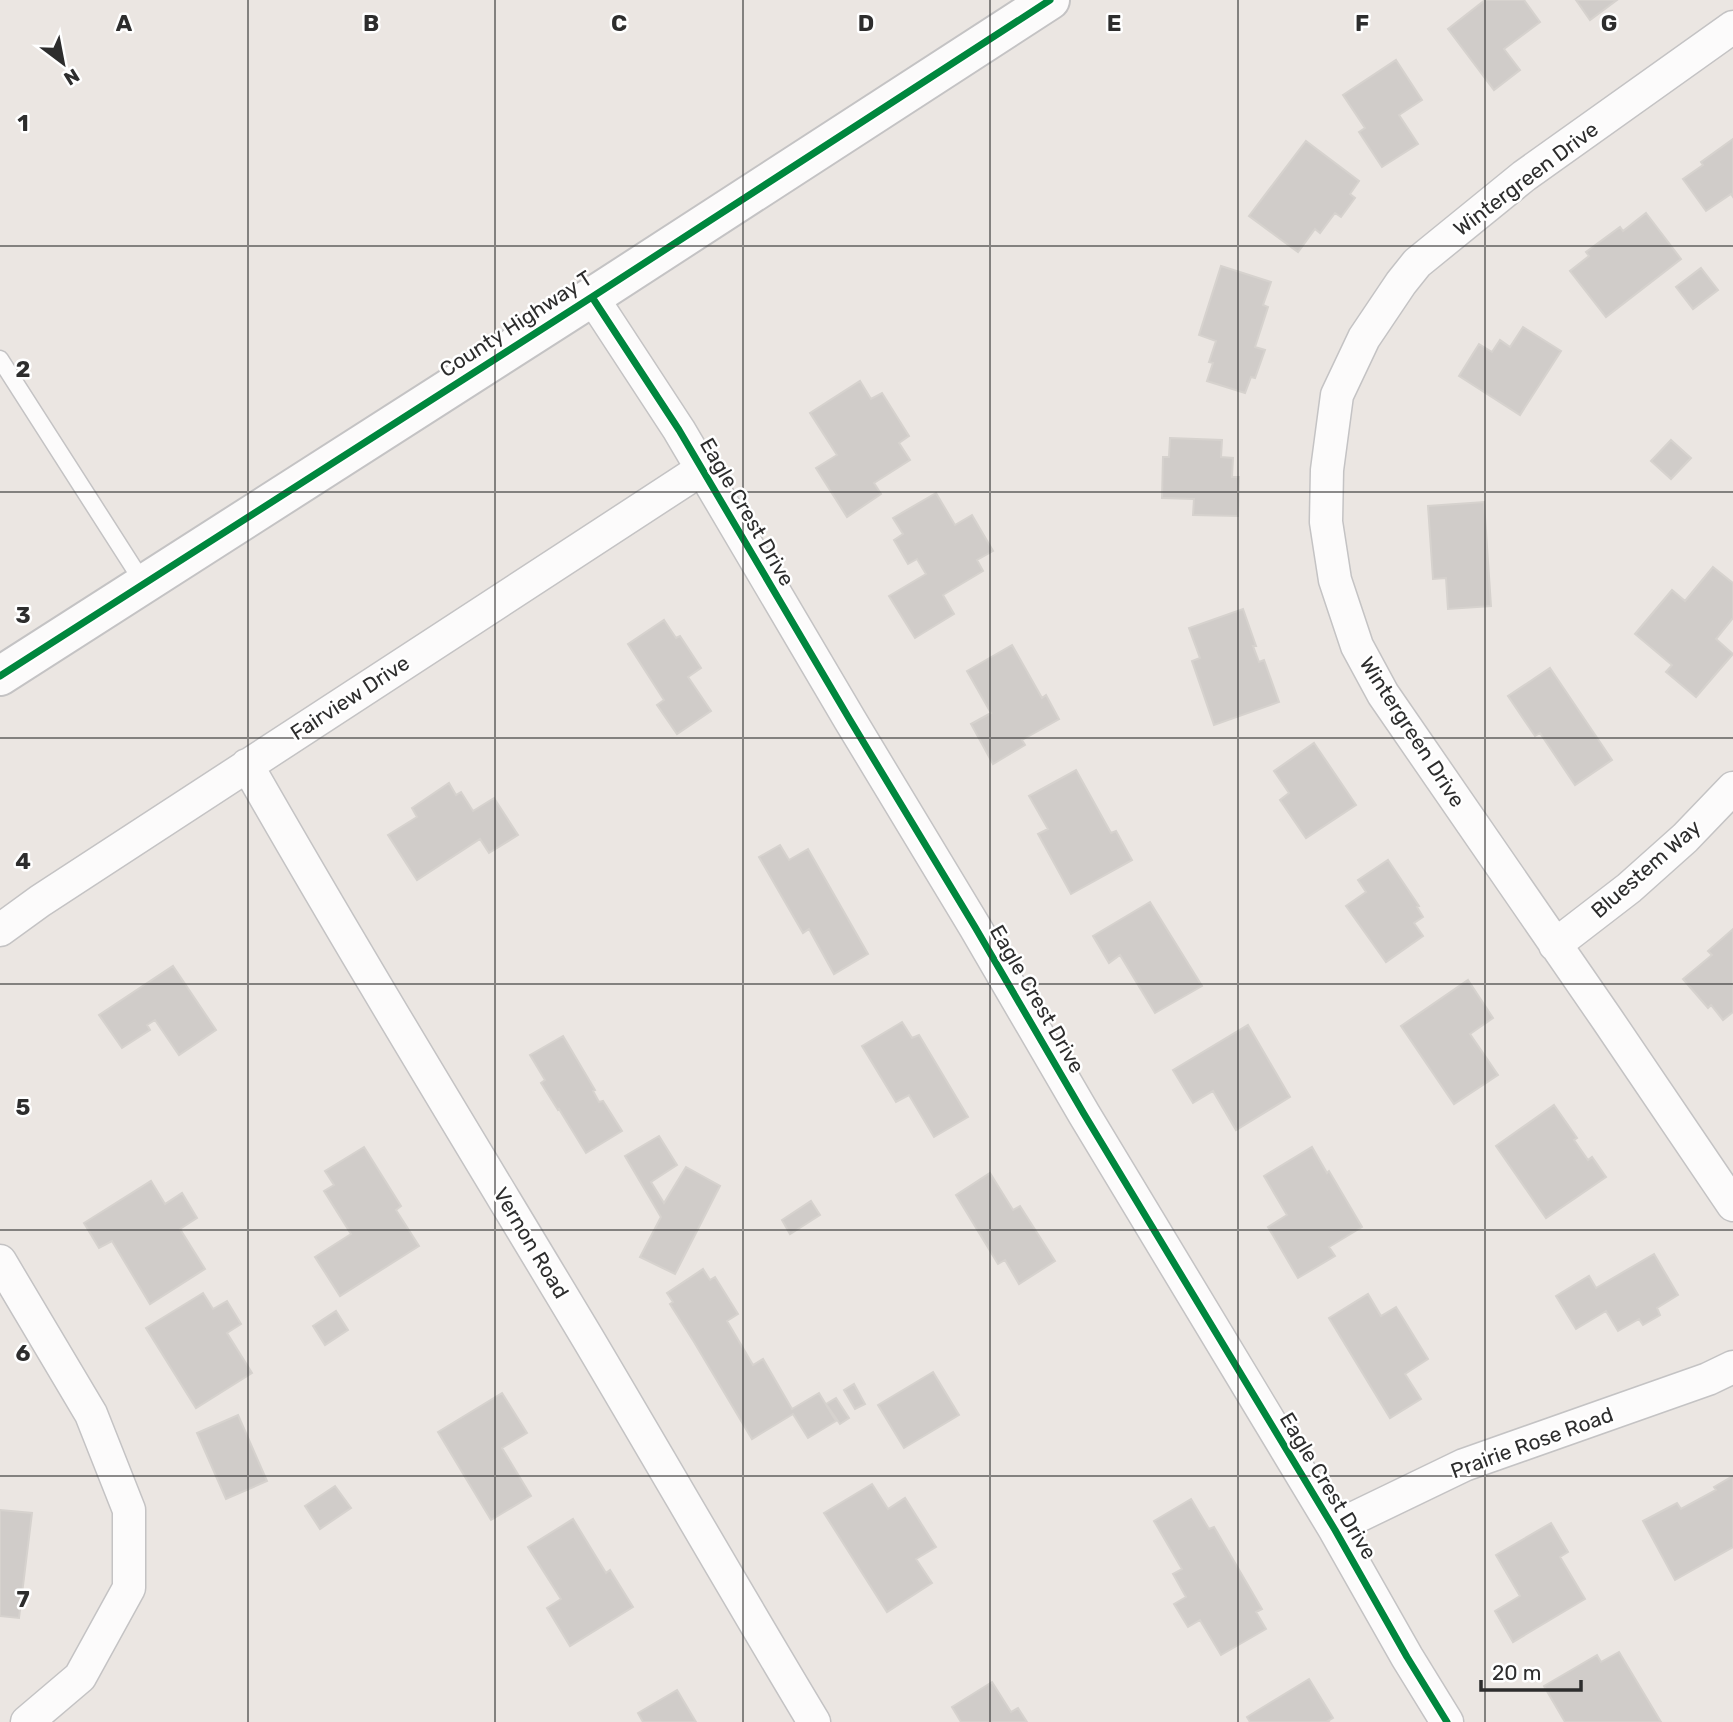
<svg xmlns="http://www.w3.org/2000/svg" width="1733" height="1722" viewBox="0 0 1733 1722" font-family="Rubik,sans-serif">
<rect width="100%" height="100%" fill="#ebe6e2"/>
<!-- building -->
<path fill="#d0ccc9" stroke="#d6d2ce" stroke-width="2" d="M1485,0H1524L1540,22L1504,49L1520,70L1494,90L1448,29Z
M1576,0H1617L1590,20Z
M1396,60L1422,100L1399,115L1418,144L1382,167L1359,132L1365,128L1343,95Z
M1733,139V197L1731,194L1706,211L1683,179L1703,165L1701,162Z
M1306,141L1359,181L1350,194L1355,198L1341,217L1335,213L1320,233L1315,229L1298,252L1249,216Z
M1646,213L1681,259L1606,317L1570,271L1589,256L1586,252L1620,227L1623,231Z
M1221,266L1271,282L1263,305L1268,307L1255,347L1265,350L1255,378L1251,377L1245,393L1207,381L1213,363L1209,362L1216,341L1199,335Z
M1701,268L1718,290L1693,309L1676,287Z
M1523,327L1561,351L1520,415L1459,376L1479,344L1492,352L1500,340L1510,347Z
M860,381L871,399L882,393L909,436L899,443L910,460L874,483L881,494L847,517L816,468L837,455L810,413Z
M1170,438L1222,440L1221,457L1233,458L1232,477H1239L1238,516L1193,515L1194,499L1162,498L1163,457H1169Z
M1671,440L1691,458L1671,479L1651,461Z
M936,493L955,525L972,515L993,551L977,560L983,571L943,595L954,614L915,638L889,596L926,574L917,559L908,564L894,540L903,534L893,518Z
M1484,502L1491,606L1448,609L1446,578L1433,579L1428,506Z
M1713,567L1733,583V618L1716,639L1733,654L1696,697L1666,672L1672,665L1635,634L1672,590L1685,601Z
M1243,609L1256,646H1253L1259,662L1264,660L1279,702L1214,725L1192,661L1200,658L1189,628Z
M664,620L676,638L680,636L701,668L688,677L711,711L677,734L657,705L664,700L628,644Z
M1012,645L1042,698L1046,695L1059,719L1022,740L1025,745L993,764L971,724L991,713L967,671Z
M1550,668L1612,760L1575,785L1540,733L1535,736L1508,696Z
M1314,743L1356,805L1306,838L1280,800L1289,793L1274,771Z
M1076,770L1111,833L1116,831L1132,860L1071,894L1038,834L1048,829L1029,796Z
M449,783L456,795L461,792L473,811L494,798L518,835L489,853L480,839L417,880L388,835L417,817L412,808Z
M780,845L789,860L808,849L868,954L834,974L809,929L803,933L759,857Z
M1388,860L1419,906L1417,907L1423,917L1414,923L1423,936L1386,962L1346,906L1366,892L1358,880Z
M1150,902L1202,986L1155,1013L1120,955L1109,963L1093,936Z
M1733,929V1012L1723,1020L1711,1005L1708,1008L1683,979L1712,955L1708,951Z
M173,966L216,1030L179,1055L155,1020L147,1025L150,1030L122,1048L99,1015Z
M1468,980L1493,1018L1470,1034L1498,1075L1454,1104L1401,1026Z
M902,1022L912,1038L919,1035L968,1117L934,1137L909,1095L896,1102L862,1046Z
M1248,1025L1290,1097L1236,1130L1213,1091L1193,1103L1173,1070Z
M563,1036L595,1090L593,1091L599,1102L603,1101L622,1131L586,1153L559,1109L558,1110L541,1083L545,1080L530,1055Z
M1554,1105L1577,1138L1574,1140L1588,1160L1592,1157L1606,1177L1546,1218L1496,1146Z
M659,1136L677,1165L651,1182L664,1203L686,1167L720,1186L675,1274L640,1257L661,1217L625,1156Z
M364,1147L401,1206L396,1210L419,1246L340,1296L315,1257L351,1234L324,1191L334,1185L325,1171Z
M1312,1147L1327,1173L1329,1171L1362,1227L1329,1247L1335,1256L1298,1278L1268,1227L1287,1215L1264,1176Z
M990,1173L1013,1210L1020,1206L1055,1261L1019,1284L1005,1260L998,1264L956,1195Z
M151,1181L165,1204L182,1193L197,1218L180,1229L205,1269L150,1304L112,1241L99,1248L84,1223Z
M811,1201L820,1215L790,1234L782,1220Z
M1654,1254L1678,1295L1657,1308L1660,1315L1643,1325L1639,1319L1618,1331L1606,1311L1576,1329L1556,1296L1589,1276L1596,1288Z
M703,1269L710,1280L715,1277L738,1314L727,1321L753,1365L763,1359L792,1409L819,1393L836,1421L808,1438L793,1414L752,1439L694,1342L670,1304L673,1302L667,1293Z
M203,1293L213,1309L227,1301L241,1324L227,1333L252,1373L196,1408L146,1328Z
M1368,1294L1381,1316L1396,1307L1428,1359L1405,1374L1421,1399L1390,1418L1329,1318Z
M336,1311L348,1330L325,1345L313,1326Z
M933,1372L959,1415L904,1448L878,1405Z
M854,1384L865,1404L855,1409L844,1390Z
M502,1393L527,1433L502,1448L531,1496L491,1520L438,1432Z
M836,1398L849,1418L840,1424L826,1404Z
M238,1415L267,1481L226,1499L197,1433Z
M1733,1476V1547L1675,1580L1643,1521L1677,1503L1681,1509L1716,1490L1714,1487Z
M872,1484L888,1509L905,1498L936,1547L916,1559L932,1583L887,1612L824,1513Z
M335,1486L351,1508L320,1529L305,1506Z
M1191,1499L1209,1529L1214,1527L1262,1609L1256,1612L1266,1629L1221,1655L1200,1620L1188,1627L1174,1604L1186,1597L1173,1574L1182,1569L1154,1521Z
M0,1510L32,1513L19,1618L0,1616Z
M573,1519L606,1573L610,1570L633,1607L570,1646L547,1608L561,1599L528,1547Z
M1551,1523L1568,1552L1560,1557L1585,1599L1513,1642L1495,1611L1520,1596L1496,1555Z
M1619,1652L1661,1722H1565L1544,1686L1597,1655L1601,1662Z
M1309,1679L1333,1718L1328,1721L1329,1722H1250L1247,1717Z
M992,1682L1011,1712L1018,1708L1027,1722H961L952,1707Z
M677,1690L696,1722H643L638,1713Z"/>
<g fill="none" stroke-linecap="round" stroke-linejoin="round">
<!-- lane casing -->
<g stroke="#c4c3c4" stroke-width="19">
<path id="lane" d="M0,359L144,584"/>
</g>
<!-- street casing -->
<g stroke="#c4c3c4" stroke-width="35">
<path id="street" d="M1733,27L1524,176L1417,263L1401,283L1364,338L1337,395L1327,470L1326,522L1335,580L1357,646L1383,694L1607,1019L1733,1205
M592,297L679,430L850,720L975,927L1084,1114L1335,1530L1407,1657L1447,1722
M247,765C357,958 473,1147 587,1337C663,1465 737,1594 814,1722
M0,930L40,901L702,469
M1555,945L1629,888L1685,838L1733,788
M0,1261L91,1414L129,1510V1588L80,1677L27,1722
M1335,1530L1350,1520L1464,1465L1708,1379L1733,1367"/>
</g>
<!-- secondary casing -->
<g stroke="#c4c3c4" stroke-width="42">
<path id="secondary" d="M0,676L592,297L1050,0"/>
</g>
<!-- lane -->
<use href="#lane" stroke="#fcfbfb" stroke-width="16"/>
<!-- street -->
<use href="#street" stroke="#fcfbfb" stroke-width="32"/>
<!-- secondary -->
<use href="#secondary" stroke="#fcfbfb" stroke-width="38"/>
<!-- cycleway casing -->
<g stroke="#fff" stroke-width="11">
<path id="cycleway" d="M592,297L679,430L850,720L975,927L1084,1114L1335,1530L1407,1657L1447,1722
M0,676L592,297L1050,0"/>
</g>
<!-- cycleway -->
<use href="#cycleway" stroke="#00873e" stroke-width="7"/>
</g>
<!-- grid -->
<path fill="none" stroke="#2d2d2d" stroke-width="2" stroke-opacity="0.55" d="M248,0V1722M495,0V1722M743,0V1722M990,0V1722M1238,0V1722M1485,0V1722M0,246H1733M0,492H1733M0,738H1733M0,984H1733M0,1230H1733M0,1476H1733"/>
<g text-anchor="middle" stroke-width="5" stroke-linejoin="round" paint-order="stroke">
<!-- street labels -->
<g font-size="21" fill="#2d2d2d" stroke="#fff">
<text transform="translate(1526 179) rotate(-37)" y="7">Wintergreen Drive</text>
<text transform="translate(516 324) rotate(-33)" y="7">County Highway T</text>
<text transform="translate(747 512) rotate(60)" y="7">Eagle Crest Drive</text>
<text transform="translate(350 698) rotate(-33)" y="7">Fairview Drive</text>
<text transform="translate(1412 732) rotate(57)" y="7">Wintergreen Drive</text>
<text transform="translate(1646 869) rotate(-41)" y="7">Bluestem Way</text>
<text transform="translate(1037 999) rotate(60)" y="7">Eagle Crest Drive</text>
<text transform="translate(531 1243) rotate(59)" y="7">Vernon Road</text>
<text transform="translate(1532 1443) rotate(-20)" y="7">Prairie Rose Road</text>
<text transform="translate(1328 1486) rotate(59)" y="7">Eagle Crest Drive</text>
</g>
</g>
<g font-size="23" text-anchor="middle" font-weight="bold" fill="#2d2d2d" stroke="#fff" stroke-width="5" stroke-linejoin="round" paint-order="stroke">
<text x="124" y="31">A</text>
<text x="371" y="31">B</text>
<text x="619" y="31">C</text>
<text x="866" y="31">D</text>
<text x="1114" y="31">E</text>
<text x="1362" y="31">F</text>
<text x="1609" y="31">G</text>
<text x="23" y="131">1</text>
<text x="23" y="377">2</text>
<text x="23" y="623">3</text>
<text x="23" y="869">4</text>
<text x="23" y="1115">5</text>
<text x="23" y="1361">6</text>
<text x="23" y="1607">7</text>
</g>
<!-- north arrow -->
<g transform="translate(63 63) rotate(148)" stroke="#ffffff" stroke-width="5" paint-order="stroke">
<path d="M0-5L12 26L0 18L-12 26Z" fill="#2d2d2d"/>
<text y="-10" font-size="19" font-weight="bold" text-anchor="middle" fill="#2d2d2d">N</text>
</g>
<!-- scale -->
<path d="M1481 1680v10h100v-10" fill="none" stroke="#2d2d2d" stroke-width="3.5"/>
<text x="1492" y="1680" font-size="21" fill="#2d2d2d" stroke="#ffffff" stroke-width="5" paint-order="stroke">20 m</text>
</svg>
